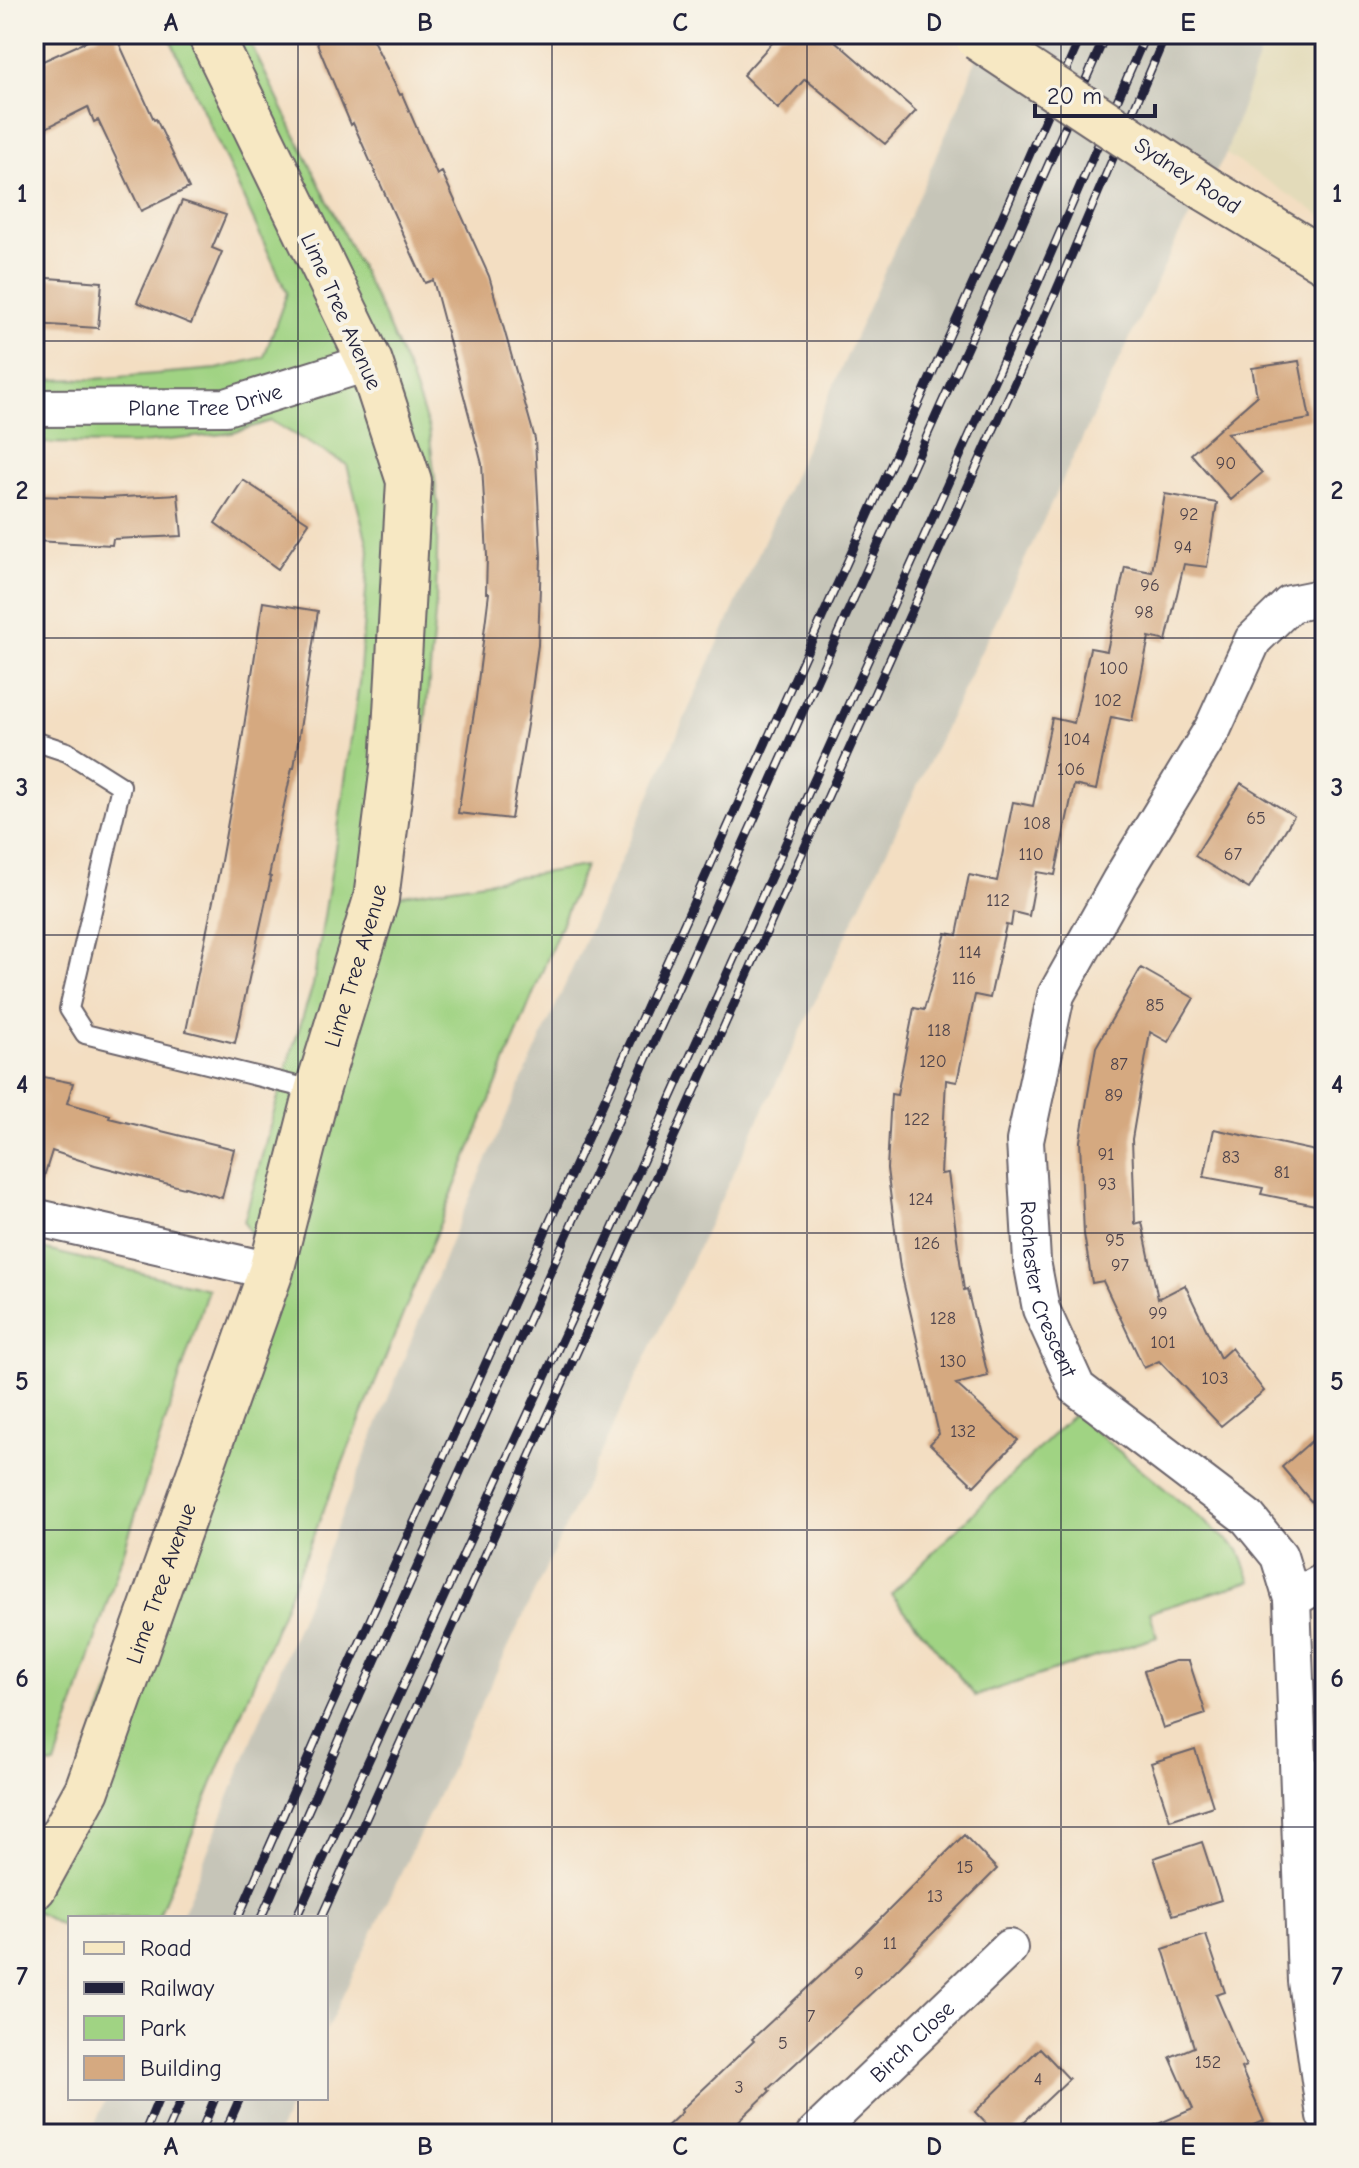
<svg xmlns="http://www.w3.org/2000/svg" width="1359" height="2168" viewBox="0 0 1359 2168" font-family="'Comic Neue',sans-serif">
<rect width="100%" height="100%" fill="#f7f3e8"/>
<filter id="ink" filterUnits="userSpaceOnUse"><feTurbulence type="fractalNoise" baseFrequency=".0125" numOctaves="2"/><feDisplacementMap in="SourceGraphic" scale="16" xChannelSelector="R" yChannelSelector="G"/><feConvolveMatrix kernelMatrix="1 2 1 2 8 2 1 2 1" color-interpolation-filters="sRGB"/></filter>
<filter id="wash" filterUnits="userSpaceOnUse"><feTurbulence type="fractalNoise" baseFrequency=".006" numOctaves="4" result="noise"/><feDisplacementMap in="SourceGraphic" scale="32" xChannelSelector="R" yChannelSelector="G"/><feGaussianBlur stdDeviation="1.8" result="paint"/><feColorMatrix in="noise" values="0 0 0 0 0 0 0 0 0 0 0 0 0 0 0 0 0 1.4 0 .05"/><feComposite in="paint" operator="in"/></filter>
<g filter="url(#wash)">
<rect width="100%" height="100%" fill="#f3dec2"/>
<!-- built -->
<path fill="#e3dbba" d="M1266,34H1325V218L1226,154Z"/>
<!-- railway -->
<path fill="#c6c5b8" d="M983,34H1266L1226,154L1178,237L326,2031V1918H181L454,1233L965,92Z
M106,2098H294L277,2134H91Z"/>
<!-- green -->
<path fill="#a0d383" stroke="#617a5f" stroke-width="2" d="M168,34H246L383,314L410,375L429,429L438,505L436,603L424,736L408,808L377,899L585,866L158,1918H70V1930L34,1911V1887L271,1272L244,1222L282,1082L313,985L337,836L359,683L369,550L347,465L271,421L232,433L134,444L34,443V380L94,379L217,369L264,357L287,293Z
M34,1247L208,1289L55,1765L34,1763Z
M1074,1414L1239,1550L1251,1581L1150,1612L1157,1637L975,1696L891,1594Z"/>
<g id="blocks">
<!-- building -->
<path fill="#d5a980" d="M103,34H115L154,120L156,119L189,188L141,211L98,120L94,122L88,107L34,134V65Z
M313,34H370L400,95L402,94L437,175L442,172L489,276L535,439L541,557L538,645L528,719L511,819L458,813L475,706L489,593H486L487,556L482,464L433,280L425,283L353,123L351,125Z
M780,34H827L916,111L885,144L805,79L778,109L743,75Z
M182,201L226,215L212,248L222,252L191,324L137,302Z
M34,277L102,282L98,328L34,324Z
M1299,361L1310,419L1227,433L1262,473L1231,500L1191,454L1257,396L1252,368Z
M243,480L309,523L278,569L215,523Z
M178,494L182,536L113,539L112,545L34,541V496L106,498Z
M1165,494L1217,503L1207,567L1184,564L1166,641L1149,637L1132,721L1111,717L1096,790L1074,785L1055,875L1037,872L1029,916L1013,912L1011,926L1006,925L990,998L975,995L957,1082L946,1080L941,1174L948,1173L964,1290L967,1289L988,1376L956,1384L1018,1440L974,1486L930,1444L939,1434L900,1268L887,1169L891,1094L897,1095L914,1008L924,1010L946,933L957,935L969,875L997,881L1013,802L1033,806L1052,718L1074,723L1090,648L1107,651L1125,567L1152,572Z
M263,602L318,611L294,768H292L269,876L271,877L235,1043L186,1031L219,872L238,766Z
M1241,783L1294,816L1249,889L1195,856Z
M1141,968L1194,998L1168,1042L1150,1032L1132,1139L1135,1224L1142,1222L1158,1299L1185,1285L1220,1358L1231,1348L1264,1391L1221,1426L1159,1361L1144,1368L1103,1281L1092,1283L1084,1234L1080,1141L1096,1047Z
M34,1075L73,1083L67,1103L110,1115L109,1118L234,1149L222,1198L185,1187L184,1188L95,1165L52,1151L41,1186L34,1184Z
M1214,1129L1325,1153V1207L1261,1194L1263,1188L1204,1177Z
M1325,1429V1518L1282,1467Z
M1175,1661H1189L1206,1714L1163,1728L1144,1671Z
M1195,1749L1213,1806L1170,1820L1151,1763Z
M964,1835L997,1869L891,1975L768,2089L770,2091L725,2134H659L682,2112L681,2110L754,2041L752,2039L858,1941Z
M1202,1842L1221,1900L1173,1915L1154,1858Z
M1206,1935L1225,1992L1216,1995L1246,2066L1241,2068L1264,2121L1233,2134H1135L1193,2109L1170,2057L1194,2047L1163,1949Z
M1040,2048L1069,2079L1011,2134H996L975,2112Z"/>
</g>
</g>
<g filter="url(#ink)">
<use href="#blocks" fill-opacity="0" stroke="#6b646a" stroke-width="2"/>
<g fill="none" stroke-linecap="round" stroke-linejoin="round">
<!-- lane casing -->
<g stroke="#6b646a" stroke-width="22">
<path id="lane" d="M34,741L67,752L121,786L69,1009L85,1034L317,1091"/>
</g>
<!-- street casing -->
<g stroke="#6b646a" stroke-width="40">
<g id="street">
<path id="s1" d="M34,408L226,407L370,362"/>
<path id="s2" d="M1325,597L1290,604L1253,640L1213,728L1120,881L1056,995L1025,1141L1032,1261L1041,1309L1077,1388L1248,1518L1279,1556L1292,1599L1306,1981L1325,2116"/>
<path d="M34,1217L271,1271"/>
<path d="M1292,1599L1325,1581"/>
<path id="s3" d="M815,2134L1009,1948"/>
</g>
</g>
<!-- secondary casing -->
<g stroke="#6b646a" stroke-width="48">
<g id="secondary">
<path d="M1208,190L1325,261"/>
<path id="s4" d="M34,1887L87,1790L271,1271L317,1091L376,899L393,766L409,481L370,362L210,34"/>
</g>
</g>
<!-- lane -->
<use href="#lane" stroke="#fff" stroke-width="18"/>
<!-- street -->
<use href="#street" stroke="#fff" stroke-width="36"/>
<!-- secondary -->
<use href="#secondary" stroke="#f7e8c3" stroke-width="44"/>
<!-- rail casing -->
<g stroke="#22223b" stroke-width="9">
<path id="rail" d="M238,1918L328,1713L983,261L1082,34
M261,1918L346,1725L1000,274L1106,34
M296,1918L579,1303L1037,285L1146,34
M321,1918L1054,296L1166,34
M144,2134L159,2098
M166,2134L182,2098
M200,2134L215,2098
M224,2134L240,2098"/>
</g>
<!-- rail -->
<use href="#rail" stroke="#f7f3e8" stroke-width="6" stroke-dasharray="18" stroke-linecap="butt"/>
<!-- secondary-bridge casing -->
<g stroke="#6b646a" stroke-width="48" stroke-linecap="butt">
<path id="secondary-bridge" d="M978,38L1208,190"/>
</g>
<!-- secondary-bridge -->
<use href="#secondary-bridge" stroke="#f7e8c3" stroke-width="44"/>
</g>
</g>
<!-- grid -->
<path fill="none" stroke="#22223b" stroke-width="2" stroke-opacity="0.55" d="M298,34V1918M552,34V2134M807,34V2134M1061,34V2134M34,341H1325M34,638H1325M34,935H1325M34,1233H1325M34,1530H1325M34,1827H1325M298,2098V2134"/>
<g text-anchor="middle" stroke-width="8" stroke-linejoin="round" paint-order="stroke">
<!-- number labels -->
<g font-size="18" fill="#4f444c">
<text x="1226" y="469">90</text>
<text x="1189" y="520">92</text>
<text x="1183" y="553">94</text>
<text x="1150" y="591">96</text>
<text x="1144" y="618">98</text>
<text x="1114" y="674">100</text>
<text x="1108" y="706">102</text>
<text x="1077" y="745">104</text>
<text x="1071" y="775">106</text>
<text x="1256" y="824">65</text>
<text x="1037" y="829">108</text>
<text x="1031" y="860">110</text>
<text x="1233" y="860">67</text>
<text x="998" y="906">112</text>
<text x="970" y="958">114</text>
<text x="964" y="984">116</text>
<text x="1155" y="1011">85</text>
<text x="939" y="1036">118</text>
<text x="933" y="1067">120</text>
<text x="1119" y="1070">87</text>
<text x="1114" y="1101">89</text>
<text x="917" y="1125">122</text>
<text x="1106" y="1160">91</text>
<text x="1231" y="1163">83</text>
<text x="1282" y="1178">81</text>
<text x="1107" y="1190">93</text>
<text x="921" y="1205">124</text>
<text x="1115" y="1246">95</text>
<text x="927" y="1249">126</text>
<text x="1120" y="1271">97</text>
<text x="1158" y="1319">99</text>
<text x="943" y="1324">128</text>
<text x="1163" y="1348">101</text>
<text x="953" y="1367">130</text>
<text x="1215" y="1384">103</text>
<text x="963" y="1437">132</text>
<text x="965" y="1873">15</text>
<text x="935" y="1902">13</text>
<text x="890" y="1949">11</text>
<text x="859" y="1979">9</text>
<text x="811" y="2022">7</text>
<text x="783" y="2049">5</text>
<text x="1208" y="2068">152</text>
<text x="1038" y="2085">4</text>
<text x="739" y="2093">3</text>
</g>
<!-- street labels -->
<g font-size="22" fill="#22223b" stroke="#f7f3e8">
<text transform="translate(1188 175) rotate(33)" y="8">Sydney Road</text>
<text transform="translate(342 311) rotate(66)" y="8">Lime Tree Avenue</text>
<text dy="8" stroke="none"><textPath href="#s1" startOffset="172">Plane Tree Drive</textPath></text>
<text dy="8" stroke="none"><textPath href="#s4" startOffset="978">Lime Tree Avenue</textPath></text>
<text dy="8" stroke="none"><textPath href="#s2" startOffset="794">Rochester Crescent</textPath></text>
<text dy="8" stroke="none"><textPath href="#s4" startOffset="330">Lime Tree Avenue</textPath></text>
<text dy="8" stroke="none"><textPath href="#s3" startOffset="134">Birch Close</textPath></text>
</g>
</g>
<!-- margin -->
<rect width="1359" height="2168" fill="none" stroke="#f7f3e8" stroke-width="88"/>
<!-- legend -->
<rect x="68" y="1916" width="260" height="184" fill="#f7f3e8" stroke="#a29fa3" stroke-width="2"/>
<rect x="84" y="1942" width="40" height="12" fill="#f7e8c3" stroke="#a29fa3" stroke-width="2"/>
<text x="140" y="1956" font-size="24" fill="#22223b">Road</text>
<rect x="84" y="1982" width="40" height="12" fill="#22223b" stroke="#a29fa3" stroke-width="2"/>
<text x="140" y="1996" font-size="24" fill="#22223b">Railway</text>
<rect x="84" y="2016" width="40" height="24" fill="#a0d383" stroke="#a29fa3" stroke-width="2"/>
<text x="140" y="2036" font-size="24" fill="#22223b">Park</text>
<rect x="84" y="2056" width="40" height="24" fill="#d5a980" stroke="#a29fa3" stroke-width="2"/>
<text x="140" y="2076" font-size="24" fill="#22223b">Building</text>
<!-- scale -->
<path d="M1035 104v12h120v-12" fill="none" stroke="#22223b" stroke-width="4"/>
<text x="1047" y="104" font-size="24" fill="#22223b" stroke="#f7f3e8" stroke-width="6" paint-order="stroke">20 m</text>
<rect x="44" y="44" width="1271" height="2080" fill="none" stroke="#22223b" stroke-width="3"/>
<g font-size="26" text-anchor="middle" font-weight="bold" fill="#22223b">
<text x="171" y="31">A</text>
<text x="425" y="31">B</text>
<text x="680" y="31">C</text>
<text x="934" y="31">D</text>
<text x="1188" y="31">E</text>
<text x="22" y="202">1</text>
<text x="1337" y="202">1</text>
<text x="22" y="499">2</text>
<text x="1337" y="499">2</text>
<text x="22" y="796">3</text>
<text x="1337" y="796">3</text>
<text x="22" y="1093">4</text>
<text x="1337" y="1093">4</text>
<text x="22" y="1390">5</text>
<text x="1337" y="1390">5</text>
<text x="22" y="1687">6</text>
<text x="1337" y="1687">6</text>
<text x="22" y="1985">7</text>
<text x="1337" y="1985">7</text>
<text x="171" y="2155">A</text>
<text x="425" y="2155">B</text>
<text x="680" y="2155">C</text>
<text x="934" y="2155">D</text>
<text x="1188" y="2155">E</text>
</g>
</svg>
